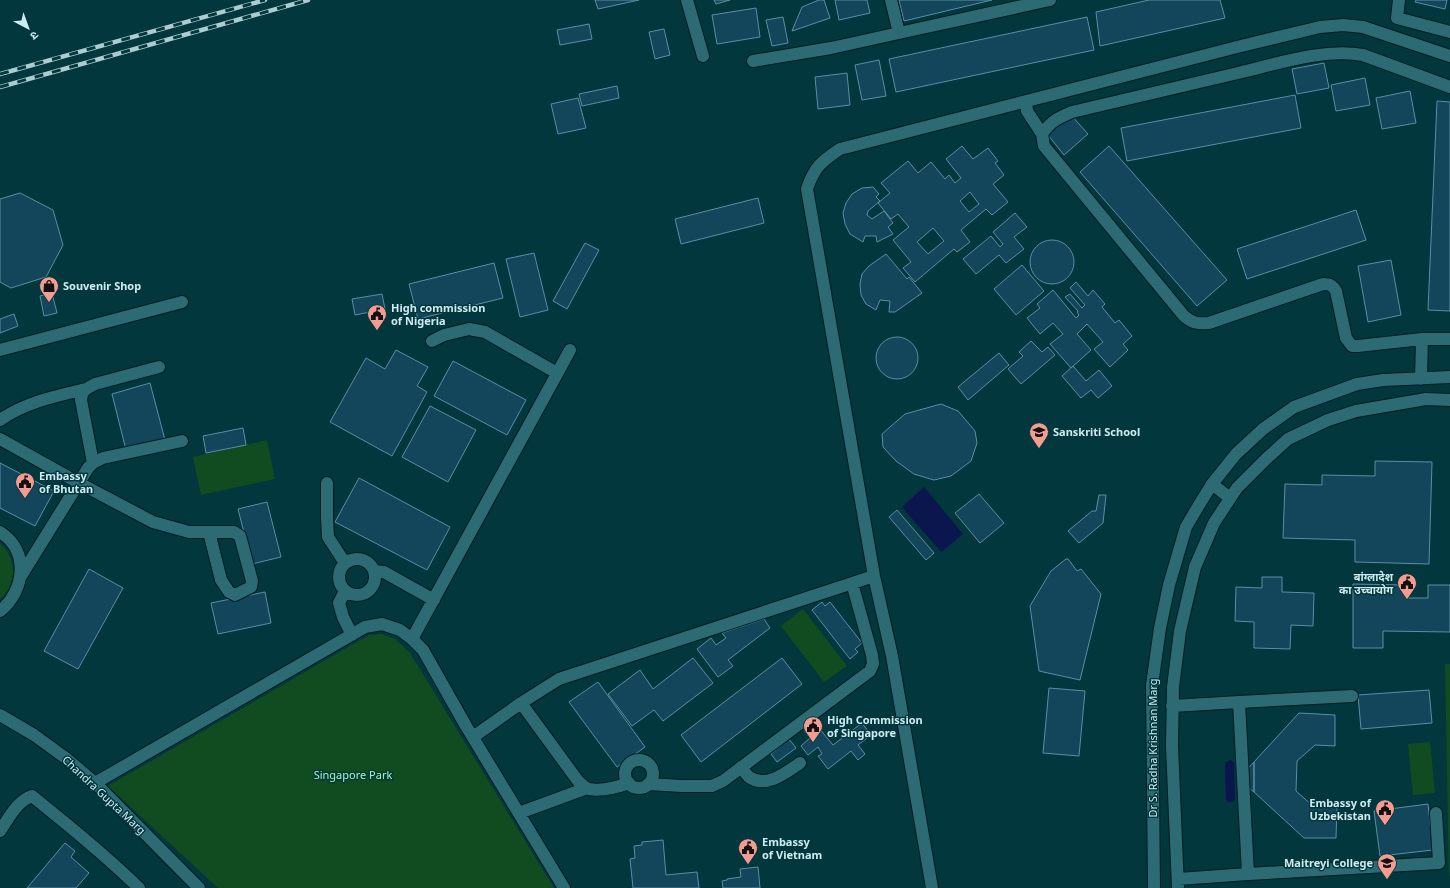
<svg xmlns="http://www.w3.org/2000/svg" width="1450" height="888" viewBox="0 0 1450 888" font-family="'Noto Sans','Noto Sans Devanagari',sans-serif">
<rect width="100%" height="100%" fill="#02373d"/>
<!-- green -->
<path fill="#114c21" d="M267,440L275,479L201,495L193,457Z
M0,543C3,546 6,549 8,553C17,567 13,589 0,599Z
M803,609L847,666L824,682L781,626Z
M382,634L395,639L410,653L554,888H218L108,786L369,635Z
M1445,664H1450V876H1449Z
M1430,742L1435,793L1413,795L1408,744Z"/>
<!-- water -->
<path fill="#0b154e" d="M924,487L963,534L941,552L902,507Z
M1230,760L1234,762L1235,798L1234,801L1231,802H1228L1226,799L1225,763Z"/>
<!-- building -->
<path fill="#13465a" stroke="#5b8ea4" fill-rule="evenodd" d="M595,0H639L598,9Z
M714,0H730L716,4Z
M819,0H824L830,18L792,31L802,7Z
M835,0H867L870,13L839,20Z
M899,0H992L904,21Z
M1149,0H1220L1225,18L1100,46L1096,12Z
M1416,0H1447L1445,9L1415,2Z
M756,8L760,37L717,44L712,15Z
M783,17L788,43L772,46L766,20Z
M1087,17L1094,50L896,92L889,59Z
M589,24L592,39L560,45L557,30Z
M664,29L670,55L655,59L649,32Z
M879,60L886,96L862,100L855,65Z
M1324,63L1329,88L1297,94L1292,69Z
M847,73L850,105L818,109L815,77Z
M1365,78L1370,105L1336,111L1331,85Z
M617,86L619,98L582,106L579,94Z
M1410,91L1416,123L1382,129L1376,98Z
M1295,95L1301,128L1127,161L1121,128Z
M578,98L586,128L558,134L551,104Z
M1437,101L1450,102V311L1428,310Z
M1071,115L1088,134L1064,155L1048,135Z
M962,146L973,159L988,148L998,161L995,163L1004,175L993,184L1008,202L992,215L986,209L961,230L970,242L957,252L954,249L915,282L903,268L911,262L893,240L909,227L898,214L891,219L878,203L890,193L881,183L908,161L918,173L931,162L945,179L949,175L955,183L961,178L946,159ZM970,192L979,204L969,212L960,201ZM933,228L944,241L928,254L917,242Z
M1109,146L1227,280L1197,306L1080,172Z
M873,187L879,194L876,197L880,201L868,211L867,215L872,219L884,211L893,223L888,227L893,234L877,242L876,236H865L863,242L850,234L845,224L843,213L846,203L852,194L862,188Z
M20,193L53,210L63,245L46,277L11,288L0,282V199Z
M758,198L764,223L681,244L675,219Z
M1356,210L1366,240L1247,279L1237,249Z
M1015,213L1027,227L1014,237L1024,249L1006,263L999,255L976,274L963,259L991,236L1000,247L1003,244L993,232Z
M1030 262a22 22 0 1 1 44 0a22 22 0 1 1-44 0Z
M585,243L599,250L567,309L553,301Z
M534,253L548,310L520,317L506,259Z
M886,254L907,279L909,277L922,293L895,312H889L890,301L880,300L876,310L866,304L861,295L860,284L862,274L869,266Z
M1391,260L1401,315L1368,322L1358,266Z
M494,263L503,298L418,319L409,284Z
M1022,265L1044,291L1016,315L994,289Z
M1076,282L1088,296L1093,290L1105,304L1102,307L1115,323L1119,320L1132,336L1123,344L1128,350L1110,367L1094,349L1103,342L1087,324L1077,334L1091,350L1071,368L1050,344L1063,334L1053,323L1040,334L1027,318L1040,308L1037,304L1053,290L1076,318L1079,315L1077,312L1078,311L1065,297L1070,294L1082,308L1085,305L1070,288Z
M52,293L57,313L44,316L40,296Z
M382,294L385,309L355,315L352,299Z
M14,314L18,326L0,333V319Z
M876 358a21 21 0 1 1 42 0a21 21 0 1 1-42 0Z
M1031,341L1042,352L1048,347L1055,355L1021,384L1008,369L1023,356L1019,352Z
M396,350L428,367L417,386L427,392L392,456L330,422L366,358L385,369Z
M999,353L1009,365L968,400L958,387Z
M453,361L526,400L507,435L434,396Z
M1073,366L1086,381L1099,370L1112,386L1098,398L1091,390L1081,398L1062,376Z
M150,383L165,440L126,450L112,394Z
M941,404L958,411L975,431L977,443L971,461L951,476L934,480L914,474L896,461L883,447L882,434L905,414Z
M430,406L476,430L448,482L402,457Z
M243,428L246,445L206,453L203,436Z
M1375,461L1432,462L1429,564L1355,562V540L1283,538L1285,484L1322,485V475L1375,476Z
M0,463L54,491L35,526L0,508Z
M359,478L450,527L427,570L335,522Z
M979,494L1004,523L980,543L955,513Z
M1099,495H1106L1103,523L1079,543L1068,531L1092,511H1096Z
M267,502L281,557L252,564L238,509Z
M897,510L934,553L926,560L889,517Z
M1066,559H1068L1077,571L1081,569L1101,594L1080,680L1039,671L1030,606L1051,571Z
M89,569L123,588L78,669L44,651Z
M1262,577H1282V592L1314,593L1313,626L1291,625L1290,649L1254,648V622L1235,621L1236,587L1262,588Z
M1353,584L1405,585L1406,598H1428V585H1450V632L1383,631V648H1353Z
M265,592L271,623L218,634L211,603Z
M822,602L825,606L830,602L862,643L855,649L858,652L850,659L812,610Z
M764,619L770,628L728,660L733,666L718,677L697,649L711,638L716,645L726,638L722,633Z
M693,658L713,683L663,721L654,710L632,726L608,694L640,670L653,689Z
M782,658L802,684L701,762L681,735Z
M598,682L645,747L617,767L569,702Z
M1049,688L1085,691L1079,756L1043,753Z
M1429,690L1432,723L1361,729L1358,695Z
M1299,713L1335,715V746L1315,745L1297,761L1296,791L1314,807L1337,806L1336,838H1304L1254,792V762Z
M814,722L833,745L862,723L871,735L858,745L865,754L858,760L851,751L828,769L818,756L822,754L818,747L808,755L801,746L810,738L804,730Z
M789,739L796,748L777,762L771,754Z
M1254,762V792L1238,779Z
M1428,804L1433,850L1380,856L1374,811Z
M663,840L666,875L697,872L699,888H633L630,859L635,858L634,846L642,845V842Z
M65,843L75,851L71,857L89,873L76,888H27Z
M758,867L760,888H723L722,881L727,880V879L741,877L740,869Z"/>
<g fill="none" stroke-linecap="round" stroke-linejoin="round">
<!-- minor casing -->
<g stroke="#001c21" stroke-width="14">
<path id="minor" d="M687,0L703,56
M891,0L899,33L1050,0
M1399,0L1397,18L1450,32
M753,61L831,48L899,33
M1450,87L1363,55C1323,48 1277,64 1238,73C1183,86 1128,99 1072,112C1058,118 1051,121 1042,134L1044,146L1184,316C1192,323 1198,324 1209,323L1323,284C1330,284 1332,285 1336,291L1346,338L1352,346H1358L1422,339H1450
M1026,101L1027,111L1042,134
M432,341L444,335L469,329L485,332L557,373
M0,350L182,302
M1421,379L1422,339
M0,420C26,402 56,396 86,389
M0,439L79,483L153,522L189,532H234L240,536L252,581L251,587L235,595L229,592L221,580L209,532
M93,463L81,400C82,390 86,389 95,384L159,367
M327,483V518L328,537L345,563
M1212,484L1230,498
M0,532C30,551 25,591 0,611
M339 577a18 18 0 1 1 36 0a18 18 0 1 1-36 0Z
M374,571L384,572L434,600
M21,576L88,468L93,463L103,458L182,441
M345,591L339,603L343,617L352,635
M412,639L570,350
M1239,702L1352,696
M521,703L578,781C582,784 585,788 589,789C601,791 618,787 629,783
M1172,706L1239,702L1248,874L1178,879
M0,715L34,735L67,759L95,783L199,888
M473,737L521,703L559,679L874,576
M625 774a14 14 0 1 1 28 0a14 14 0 1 1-28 0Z
M741,767C743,770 746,774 749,777C766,789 787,772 800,763
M95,783L365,627L382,624L400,630L412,639L423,650L466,726L564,888
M648,784L682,786H712L723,781L870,671L873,664L872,655L852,583
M519,813L587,788
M0,831C9,818 17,801 32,796C69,826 105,855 139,888
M1248,874L1439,863L1436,813
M932,888L892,656L874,576L807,189C814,167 822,161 840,149L1241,46L1320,27L1343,25L1363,27L1450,56
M1154,888L1152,685L1160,628L1169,585L1186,527L1199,505L1212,484L1236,454L1263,429L1294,407L1357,384L1383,380L1450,377
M1178,888L1172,746L1173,687L1180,631L1195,567L1214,523L1237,488L1266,459L1288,439L1328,420L1356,411L1426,399L1450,400"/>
</g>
<!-- minor -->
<use href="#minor" stroke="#2d6b74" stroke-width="12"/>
<!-- rail casing -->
<g stroke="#abcdd2" stroke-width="4.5">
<path id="rail" d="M0,74L265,0
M0,87L308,0"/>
</g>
<!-- rail -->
<use href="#rail" stroke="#02373d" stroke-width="3" stroke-dasharray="9" stroke-linecap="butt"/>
</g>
<!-- icons -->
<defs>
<g id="shop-pin" transform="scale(1)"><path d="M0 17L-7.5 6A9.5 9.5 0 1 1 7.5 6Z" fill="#f59c90" stroke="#02373d"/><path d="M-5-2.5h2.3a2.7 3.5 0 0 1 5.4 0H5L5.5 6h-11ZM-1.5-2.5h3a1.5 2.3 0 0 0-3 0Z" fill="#111"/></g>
<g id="civic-pin" transform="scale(1)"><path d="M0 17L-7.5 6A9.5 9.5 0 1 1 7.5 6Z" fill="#f59c90" stroke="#02373d"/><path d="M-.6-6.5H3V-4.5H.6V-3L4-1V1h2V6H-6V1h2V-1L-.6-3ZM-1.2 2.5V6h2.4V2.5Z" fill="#111"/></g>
<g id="school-pin" transform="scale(1)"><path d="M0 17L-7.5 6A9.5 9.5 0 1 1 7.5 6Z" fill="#f59c90" stroke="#02373d"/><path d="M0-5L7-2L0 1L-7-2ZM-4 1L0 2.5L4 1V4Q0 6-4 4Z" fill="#111"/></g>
<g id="university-pin" transform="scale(1)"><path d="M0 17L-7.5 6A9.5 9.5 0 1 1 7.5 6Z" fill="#f59c90" stroke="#02373d"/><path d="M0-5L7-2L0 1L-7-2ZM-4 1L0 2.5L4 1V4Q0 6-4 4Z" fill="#111"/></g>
</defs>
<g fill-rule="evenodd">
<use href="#shop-pin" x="49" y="286"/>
<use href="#civic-pin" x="377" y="314"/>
<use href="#school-pin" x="1039" y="432"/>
<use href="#civic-pin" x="25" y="482"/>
<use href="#civic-pin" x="1407" y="583"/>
<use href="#civic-pin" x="813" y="726"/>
<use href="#civic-pin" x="1385" y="809"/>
<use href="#civic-pin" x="748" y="848"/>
<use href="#university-pin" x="1387" y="863"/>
</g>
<g text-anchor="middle" stroke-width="3" stroke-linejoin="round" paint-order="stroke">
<!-- poi labels -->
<g font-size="11" font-weight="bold" fill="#cdebf0" stroke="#02373d" text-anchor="start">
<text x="63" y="290">Souvenir Shop</text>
<text x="391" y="312">High commission<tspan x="391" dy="13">of Nigeria</tspan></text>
<text x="1053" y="436">Sanskriti School</text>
<text x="39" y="480">Embassy<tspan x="39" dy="13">of Bhutan</tspan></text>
<text x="1393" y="581" text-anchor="end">बांग्लादेश<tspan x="1393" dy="13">का उच्चायोग</tspan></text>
<text x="827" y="724">High Commission<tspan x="827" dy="13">of Singapore</tspan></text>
<text x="1371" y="807" text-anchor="end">Embassy of<tspan x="1371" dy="13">Uzbekistan</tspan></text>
<text x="762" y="846">Embassy<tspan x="762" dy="13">of Vietnam</tspan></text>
<text x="1373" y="867" text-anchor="end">Maitreyi College</text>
</g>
<!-- street labels -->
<g font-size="11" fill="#cdebf0" stroke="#02373d">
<text transform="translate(1153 748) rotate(-90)" y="4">Dr S. Radha Krishnan Marg</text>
<text transform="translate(104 795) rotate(43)" y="4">Chandra Gupta Marg</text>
</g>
<!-- park labels -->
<g font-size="11" fill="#a1fbaf" stroke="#02373d">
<text x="353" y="779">Singapore Park</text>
</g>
</g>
<!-- north arrow -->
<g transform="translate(28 28) rotate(139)" stroke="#02373d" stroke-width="3" paint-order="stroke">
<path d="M0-3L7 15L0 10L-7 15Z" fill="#cdebf0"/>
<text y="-6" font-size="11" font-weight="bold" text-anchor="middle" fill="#cdebf0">उ</text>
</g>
</svg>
